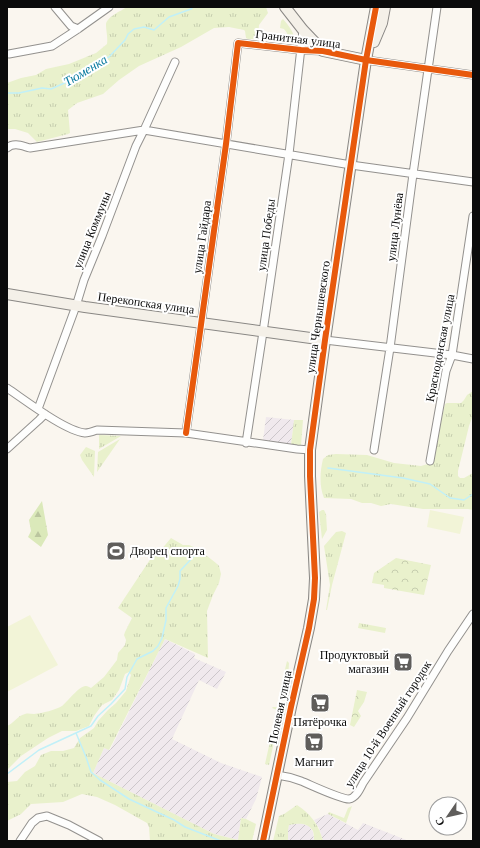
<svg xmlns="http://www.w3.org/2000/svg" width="480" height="848" viewBox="0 0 480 848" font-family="'Times New Roman',serif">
<defs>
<pattern id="industrial-furrows" width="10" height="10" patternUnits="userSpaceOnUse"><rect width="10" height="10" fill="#f0e9ed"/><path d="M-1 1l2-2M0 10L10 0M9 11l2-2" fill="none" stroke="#ccc6ca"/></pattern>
<pattern id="grass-tufts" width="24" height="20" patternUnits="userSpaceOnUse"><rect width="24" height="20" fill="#e9f1cc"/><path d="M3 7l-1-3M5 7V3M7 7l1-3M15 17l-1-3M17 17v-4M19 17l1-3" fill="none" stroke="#c6cdae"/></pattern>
<pattern id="forest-firs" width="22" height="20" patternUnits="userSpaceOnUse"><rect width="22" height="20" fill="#dbe9ba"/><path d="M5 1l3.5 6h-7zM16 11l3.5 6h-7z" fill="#bbc69f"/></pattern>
<pattern id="park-crowns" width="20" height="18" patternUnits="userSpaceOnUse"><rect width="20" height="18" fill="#e9f1cc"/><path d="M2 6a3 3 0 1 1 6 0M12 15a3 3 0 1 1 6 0" fill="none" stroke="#c6cdae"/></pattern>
</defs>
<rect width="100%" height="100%" fill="#faf6ef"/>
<!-- industrial -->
<path fill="url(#industrial-furrows)" d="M266,417L294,420L291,445L263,440Z
M165,639L195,654L194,658L226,672L217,689L199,680L172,739L221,763L262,777L256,799L246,819L241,818L238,840L214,834L93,773L104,748L110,750Z
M328,814L358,830L363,823L409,841H323L319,828L314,820Z
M300,823L309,826L313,832L314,841H288V829L289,825Z"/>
<!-- grass -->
<path fill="url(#grass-tufts)" d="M127,7H266L268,13L259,25L258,37L256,39H248L246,38L245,31L244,30L229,27L214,28L181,47L139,66L119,80L103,94L77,103L68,110L70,133L68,134L37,142L28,133L15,129H7V83L21,78L36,75L46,69L69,64L96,53L107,44C108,37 106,31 106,25C106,17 121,11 127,7Z
M283,19C289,26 297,35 293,44H287V33L284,29L280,28L281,21Z
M473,391V415L469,426L458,471V476L460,478H464L473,473V510L468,509H423L391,504L381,506L371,503H362L351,499L324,498C319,486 320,471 323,459L328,455L336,454L367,455L394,463L421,466L431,463L445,404L447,403H461L464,400L467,395Z
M294,420H303L301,446L291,445Z
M99,435L121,436L99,449Z
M120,439L97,472L98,452Z
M86,447L95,451L94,477L82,460L80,455Z
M322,510H324L326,514L327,530L322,539L319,512Z
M342,531L346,533L332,585L327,610H326L330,585L324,546L336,532Z
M171,538L183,545H189L198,549L216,563L219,566L221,574L219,583L213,595L207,611L208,658L165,639L109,750L104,748L93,773L214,834L238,840L241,818L246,819L256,824L252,841H150L149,827L147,823L115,805L97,797L82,794L63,802L31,804L21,814L7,821V782L17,781L25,772L35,766L41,755L51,751H63L74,748L80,738L94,728L98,721L108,710L116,703L126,691L131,675L129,672L125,674L119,690L112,700L102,705L94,716L89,726L76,731H62L48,738L21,756L7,770V726C14,723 17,716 25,714C28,713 31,714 34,714C43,713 55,710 62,706C67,702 80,685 86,686C88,686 89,687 91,688L104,677L117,660L118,653L125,645L126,640L124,635L125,632L132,618L118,608L157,549L160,551Z
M359,623L386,628L385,633L358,628Z
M287,661L289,663L288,678L286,689L280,691Z
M273,707H275L280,708L281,710L269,765L265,764L277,710L272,708Z
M297,805C311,814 319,825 323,841H314C314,838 314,834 313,831C308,822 297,823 289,825L288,830V841H273L279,816L284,814Z
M352,806L346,823L328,814L329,812L344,818L348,808Z"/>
<!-- forest -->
<path fill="url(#forest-firs)" d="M42,501L48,535L41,547L28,537L31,531L29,520Z"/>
<!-- park -->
<path fill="url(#park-crowns)" d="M396,558L431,565L424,595L384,588V585L372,583L374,573Z
M357,690L367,692L364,702L358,711L361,716L354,727L350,725Z"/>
<!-- pitch -->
<path fill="#f2f4d7" d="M430,510L464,517L460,534L427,527Z
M30,615L58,665L7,692V627Z"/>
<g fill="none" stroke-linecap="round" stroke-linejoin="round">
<!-- stream -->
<path stroke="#c1f0f8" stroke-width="1.5" d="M7,93H19L42,88L51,89L69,81L73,77L82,71H90L100,61L109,57L125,40L128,34L134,29L144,27L154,30L169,17L191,9L193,7
M328,468L403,478L430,484L450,498L464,500L473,494
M76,733L86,757L91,772L100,780L129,799L174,820L185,827L221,841
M7,774L39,750L91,726L98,716L111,704L125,689L127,677L137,659L153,651L158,646L162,638L166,620V608L178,586L180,579V571L194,556"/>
<!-- street casing -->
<g stroke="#93918e" stroke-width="9">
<path id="street" d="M55,7L71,26L78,29
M9,54L52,46L78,29L109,7
M366,60L473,75
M7,148C14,142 22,146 30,148L144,130L351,165L473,182
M325,340L452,355L473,359
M7,388C25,400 65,431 85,433C89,433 94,431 97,430L186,433L297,449L310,450
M38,409L76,306L84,280L102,236L136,146L144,130L175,62
M186,433L226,144L238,43L301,50L323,51
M246,443L263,332L289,154L303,30
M7,449L39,420L45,414
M374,450L390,348L413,174L437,7
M430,461L446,371L452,355L473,216
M277,775C285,776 293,778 301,781C311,785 340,799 349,799C356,798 360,789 363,783L407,718L448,651L473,614
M20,841L32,823L38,818L47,816L69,825L99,841"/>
</g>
<!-- secondary casing -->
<g stroke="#898784" stroke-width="12">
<path id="secondary" d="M285,7L303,30L323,51L366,60
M374,42L382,23L385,7
M7,294L85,307L325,340
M263,841L291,707L309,628L314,599L315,578L310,476V450L325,340L366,60L376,7"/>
</g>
<!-- street -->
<use href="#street" stroke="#fefefd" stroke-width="7"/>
<!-- secondary -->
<use href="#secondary" stroke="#f4f0e8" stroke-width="10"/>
<!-- cycleway casing -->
<g stroke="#fff" stroke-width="8">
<path id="cycleway" d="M186,433L226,144L238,43L301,50L323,51L366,60L473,75
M263,841L291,707L309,628L314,599L315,578L310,476V450L325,340L366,60L376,7"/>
</g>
<!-- cycleway -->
<use href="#cycleway" stroke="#e8590c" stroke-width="6"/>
</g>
<!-- icons -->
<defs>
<g id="stadium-square" transform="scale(1)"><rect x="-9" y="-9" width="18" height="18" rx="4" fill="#5f5d5b" stroke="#fff"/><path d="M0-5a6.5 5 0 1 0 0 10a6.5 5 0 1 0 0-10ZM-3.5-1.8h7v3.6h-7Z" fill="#fff"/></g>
<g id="supermarket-square" transform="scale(1)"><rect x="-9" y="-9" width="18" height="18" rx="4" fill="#5f5d5b" stroke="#fff"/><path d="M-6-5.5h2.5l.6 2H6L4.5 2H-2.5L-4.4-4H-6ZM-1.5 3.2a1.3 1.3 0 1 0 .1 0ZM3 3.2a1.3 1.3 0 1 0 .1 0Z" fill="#fff"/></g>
</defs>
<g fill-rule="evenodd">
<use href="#stadium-square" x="116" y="551"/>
<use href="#supermarket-square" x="403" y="662"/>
<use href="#supermarket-square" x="320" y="703"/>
<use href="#supermarket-square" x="314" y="742"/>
</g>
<g text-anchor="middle" stroke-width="4" stroke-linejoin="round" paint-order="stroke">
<!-- street labels -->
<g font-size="12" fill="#0b0b0b" stroke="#fff">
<text transform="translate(298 39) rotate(7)" y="4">Гранитная улица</text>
<text transform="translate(395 227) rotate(-83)" y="4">улица Лунёва</text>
<text transform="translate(92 230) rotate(-68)" y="4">улица Коммуны</text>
<text transform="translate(266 235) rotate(-82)" y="4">улица Победы</text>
<text transform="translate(202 237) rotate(-82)" y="4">улица Гайдара</text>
<text transform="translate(146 303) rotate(8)" y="4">Перекопская улица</text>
<text transform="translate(318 317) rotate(-82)" y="4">улица Чернышевского</text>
<text transform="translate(440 348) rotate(-79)" y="4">Краснодонская улица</text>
<text transform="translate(280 707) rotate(-78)" y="4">Полевая улица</text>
<text transform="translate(388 724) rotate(-57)" y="4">улица 10-й Военный городок</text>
</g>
<!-- poi labels -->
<g font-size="12" fill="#0b0b0b" stroke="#fff">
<text x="130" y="555" text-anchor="start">Дворец спорта</text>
<text x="389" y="659" text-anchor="end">Продуктовый<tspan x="389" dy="14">магазин</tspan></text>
<text x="320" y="726">Пятёрочка</text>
<text x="314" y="766">Магнит</text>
</g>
<!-- water labels -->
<g font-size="13" font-style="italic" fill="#0a7ba0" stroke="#fff">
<text transform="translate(85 70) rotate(-31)" y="5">Тюменка</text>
</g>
</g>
<!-- border -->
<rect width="480" height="848" fill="none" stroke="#0b0b0b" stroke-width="16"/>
<!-- north arrow -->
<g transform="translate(448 816) rotate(236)"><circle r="19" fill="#ffffff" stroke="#9d9d9d"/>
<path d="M0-3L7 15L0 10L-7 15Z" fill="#5f5d5b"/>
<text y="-6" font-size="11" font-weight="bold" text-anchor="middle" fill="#0b0b0b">С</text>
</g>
</svg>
